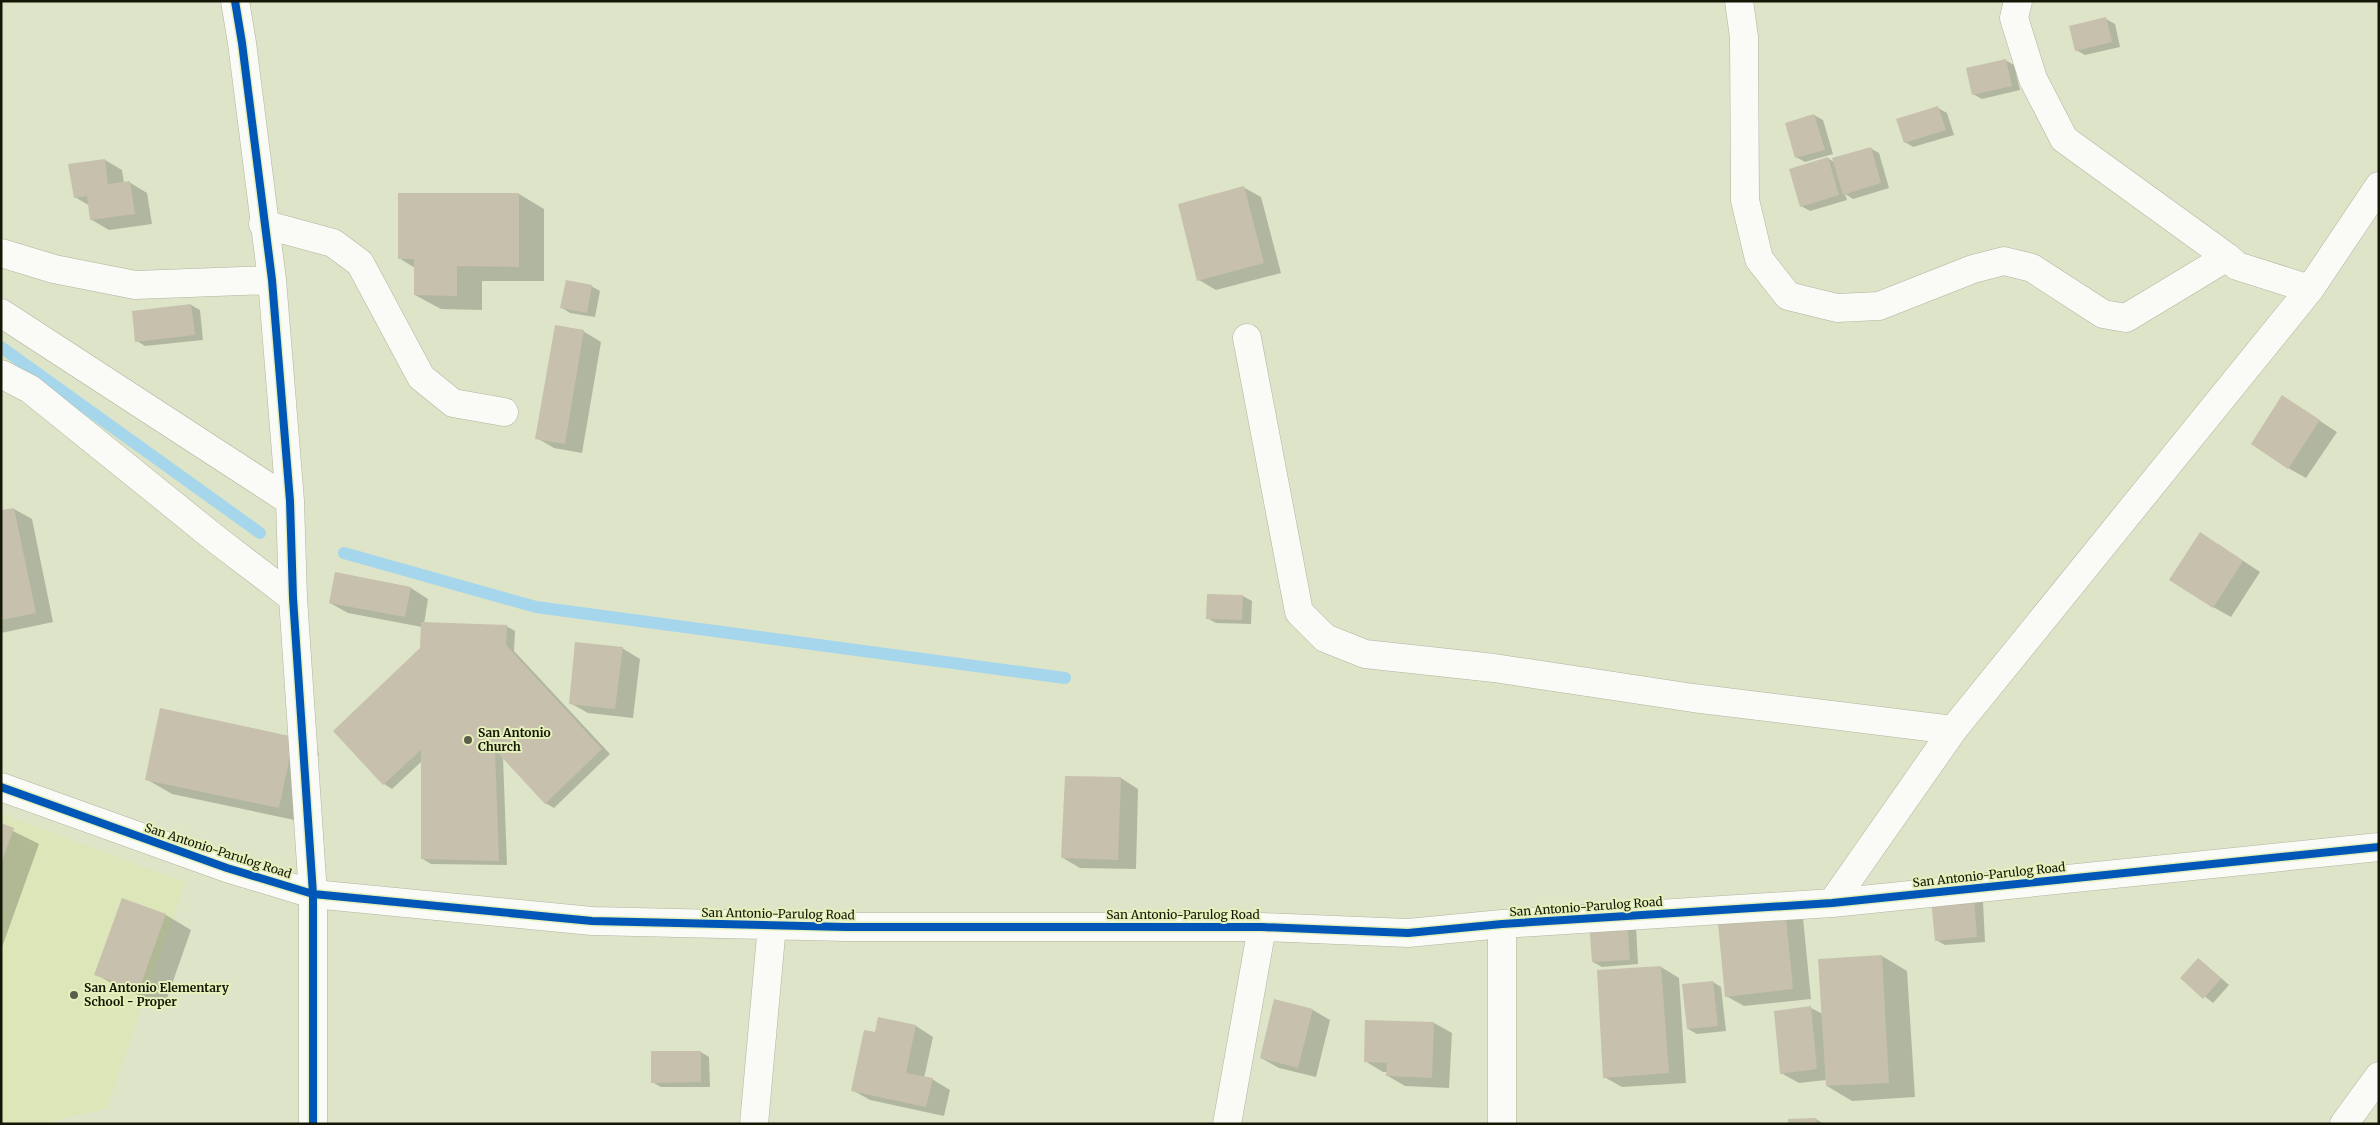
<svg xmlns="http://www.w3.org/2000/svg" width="2380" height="1125" viewBox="0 0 2380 1125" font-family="Merriweather,serif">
<rect width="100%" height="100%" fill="#dee4c8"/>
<!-- built -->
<path fill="#dce6b9" d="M1,813L185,882L107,1108L40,1124H1Z"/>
<!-- shadow -->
<path fill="#0003" d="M2106,19L2115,24L2120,47L2085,55L2076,50Z
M2005,60L2014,65L2020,90L1982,99L1973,94Z
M1938,108L1947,113L1954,135L1913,147L1905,142Z
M1814,115L1823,120L1833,154L1805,162L1796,157Z
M1870,148L1879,153L1889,188L1853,199L1845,194L1847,200L1810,211L1801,206L1828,158L1835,163Z
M105,160L122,170L124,183L129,182L147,193L152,224L109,230L92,220L90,206L75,197Z
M1243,187L1261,197L1281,273L1216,290L1199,280Z
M519,194L544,209V281H482V310L441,309L415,295V268L399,258Z
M591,286L600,291L595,317L570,313L562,308Z
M191,305L200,310L203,340L145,346L137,341Z
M583,331L601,342L582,453L554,448L537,438Z
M2283,397L2337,432L2306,478L2288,468Z
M14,509L32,519L53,622L1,633V512Z
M2218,544L2260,572L2231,617L2213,607Z
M336,574L411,588L428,599L424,624L506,626L515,631L514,651L610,754L554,808L545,803L503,757L507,865L431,864L423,859L422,761L392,789L384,784L421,649L422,627L348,613L330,603Z
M1243,596L1252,601L1251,624L1216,623L1207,618Z
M622,648L640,659L633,718L588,713L570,703Z
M294,738L319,753L304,822L172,794L146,779Z
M1121,778L1138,789L1136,869L1080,868L1063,858Z
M1,825L39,844L1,950Z
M1974,897L1983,902L1985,942L1945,945L1936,940Z
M122,899L166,915L191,930L165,1004L121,989L96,974Z
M1785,908L1803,918L1811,999L1744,1006L1726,996Z
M1590,923L1636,926L1638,964L1602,967L1593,962Z
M1882,956L1907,971L1915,1097L1852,1101L1827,1086L1826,1080L1799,1083L1781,1073L1811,1008L1823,1014Z
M2199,959L2229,985L2213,1003L2182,978Z
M1661,967L1679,978L1686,1083L1622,1087L1604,1077L1598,972Z
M1713,982L1721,987L1726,1031L1697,1034L1688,1029Z
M1313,1010L1330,1020L1316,1077L1279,1068L1261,1058Z
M1366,1021L1434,1023L1452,1033L1449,1088L1405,1086L1388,1076V1072H1383L1365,1061Z
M916,1026L933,1037L924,1078L932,1079L950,1090L944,1116L870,1100L852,1090L876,1034Z
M701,1052L709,1057L710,1087H661L652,1082Z
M1816,1119L1824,1124H1789Z"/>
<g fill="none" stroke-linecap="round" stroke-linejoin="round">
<!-- stream -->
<path stroke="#a5d6ec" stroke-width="12" d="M1,347L260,533
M344,553L536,607L1065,678"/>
</g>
<!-- building -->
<path fill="#c6c0ad" d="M2106,17L2112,42L2075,51L2069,26Z
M2006,59L2012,86L1972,95L1966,68Z
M1938,106L1946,130L1904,143L1896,119Z
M1814,114L1825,150L1795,158L1785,123Z
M1871,147L1881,183L1843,195L1832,158Z
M1828,157L1839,195L1800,207L1789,169Z
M105,159L108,184L130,181L135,214L90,220L87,196L74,198L68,164Z
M1244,186L1264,263L1197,281L1178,204Z
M398,193H519V267L457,266V296L414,295V259H398Z
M566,280L592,285L587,313L560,308Z
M191,304L195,335L135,342L132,311Z
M555,325L584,330L565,444L535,439Z
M2282,395L2320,420L2288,469L2251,444Z
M14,508L36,613L1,620V510Z
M2200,532L2243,561L2213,608L2169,580Z
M335,572L411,587L405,617L329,603Z
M1207,594L1243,595L1242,620L1206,619Z
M421,622L507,625L506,645L602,749L545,804L495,750L499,861L421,859V750L383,785L333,731L420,648Z
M575,642L623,647L615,709L569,704Z
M160,708L294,737L279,808L145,780Z
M1065,776L1121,777L1118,860L1061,858Z
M1,823L14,828L2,862H1Z
M1974,896L1977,937L1935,941L1931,899Z
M122,898L166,914L139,990L94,975Z
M1785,906L1793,989L1725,997L1717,913Z
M1627,919L1630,960L1592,962L1589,922Z
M1882,955L1889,1083L1826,1086L1818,959Z
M2198,958L2221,979L2203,999L2180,978Z
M1661,966L1669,1073L1603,1078L1597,970Z
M1713,981L1718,1026L1687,1029L1682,984Z
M1274,999L1313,1009L1298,1068L1260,1058Z
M1811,1006L1817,1069L1780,1074L1774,1011Z
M878,1017L916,1025L906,1073L933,1078L926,1107L851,1091L864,1030L875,1032Z
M1365,1020L1434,1022L1432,1078L1386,1076L1387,1063L1364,1062Z
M651,1051H701V1082L651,1083Z
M1816,1118L1817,1124H1788V1119Z"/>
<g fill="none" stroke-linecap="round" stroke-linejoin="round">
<!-- minor casing -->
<g stroke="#afb49e" stroke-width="29">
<path id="minor" d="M235,1L242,43L272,280L290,501L293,598L313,894V1124
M1739,1L1744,37L1745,200L1759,259L1788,296L1837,308L1879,306L1973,269L2004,261L2032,268L2103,314L2126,318L2227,257L2237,266L2310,289
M2018,1L2014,18L2033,79L2064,139L2227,257
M263,224L333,243L360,263L421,377L453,403L504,412
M1,253L54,269L135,285L272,280
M1,313L290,501
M1247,338L1299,612L1325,638L1365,654L1494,668L1693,698L1953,730
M1,374L30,389L217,540L293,598
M1,787L227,868L313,894L592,921L846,927H1262L1408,933L1502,924L1832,903L2379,847
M1832,903L1953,730L2310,289L2379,186
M754,1124L772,925
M1227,1124L1262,927
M1502,1124V924
M2344,1124L2379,1076"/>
</g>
<!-- minor -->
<use href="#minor" stroke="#fafbf7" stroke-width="28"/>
<!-- cycleway casing -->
<g stroke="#e5f0bc" stroke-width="11">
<path id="cycleway" d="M235,1L242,43L272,280L290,501L293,598L313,894V1124
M1,787L227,868L313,894L592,921L846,927H1262L1408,933L1502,924L1832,903L2379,847"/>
</g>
<!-- cycleway -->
<use href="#cycleway" stroke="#0057b8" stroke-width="8"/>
</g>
<!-- markers -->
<g fill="#5b5f49" stroke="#e5f0bc" stroke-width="2">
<circle cx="468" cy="740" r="5"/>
<circle cx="74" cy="995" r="5"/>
</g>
<g text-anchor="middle" stroke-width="4" stroke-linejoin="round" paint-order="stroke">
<!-- poi labels -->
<g font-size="12" font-weight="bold" fill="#141705" stroke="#e5f0bc" text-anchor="start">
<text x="478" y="737">San Antonio<tspan x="478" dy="14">Church</tspan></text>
<text x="84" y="992">San Antonio Elementary<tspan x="84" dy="14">School - Proper</tspan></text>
</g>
<!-- street labels -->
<g font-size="12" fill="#141705" stroke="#e5f0bc">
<text transform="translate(218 851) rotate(18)" y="4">San Antonio-Parulog Road</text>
<text transform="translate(1989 875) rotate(-6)" y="4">San Antonio-Parulog Road</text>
<text transform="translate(1586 907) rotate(-4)" y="4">San Antonio-Parulog Road</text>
<text transform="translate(778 914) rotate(1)" y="4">San Antonio-Parulog Road</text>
<text x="1183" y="919">San Antonio-Parulog Road</text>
</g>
</g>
<!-- border -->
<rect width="2380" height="1125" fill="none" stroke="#141705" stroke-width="5"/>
</svg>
